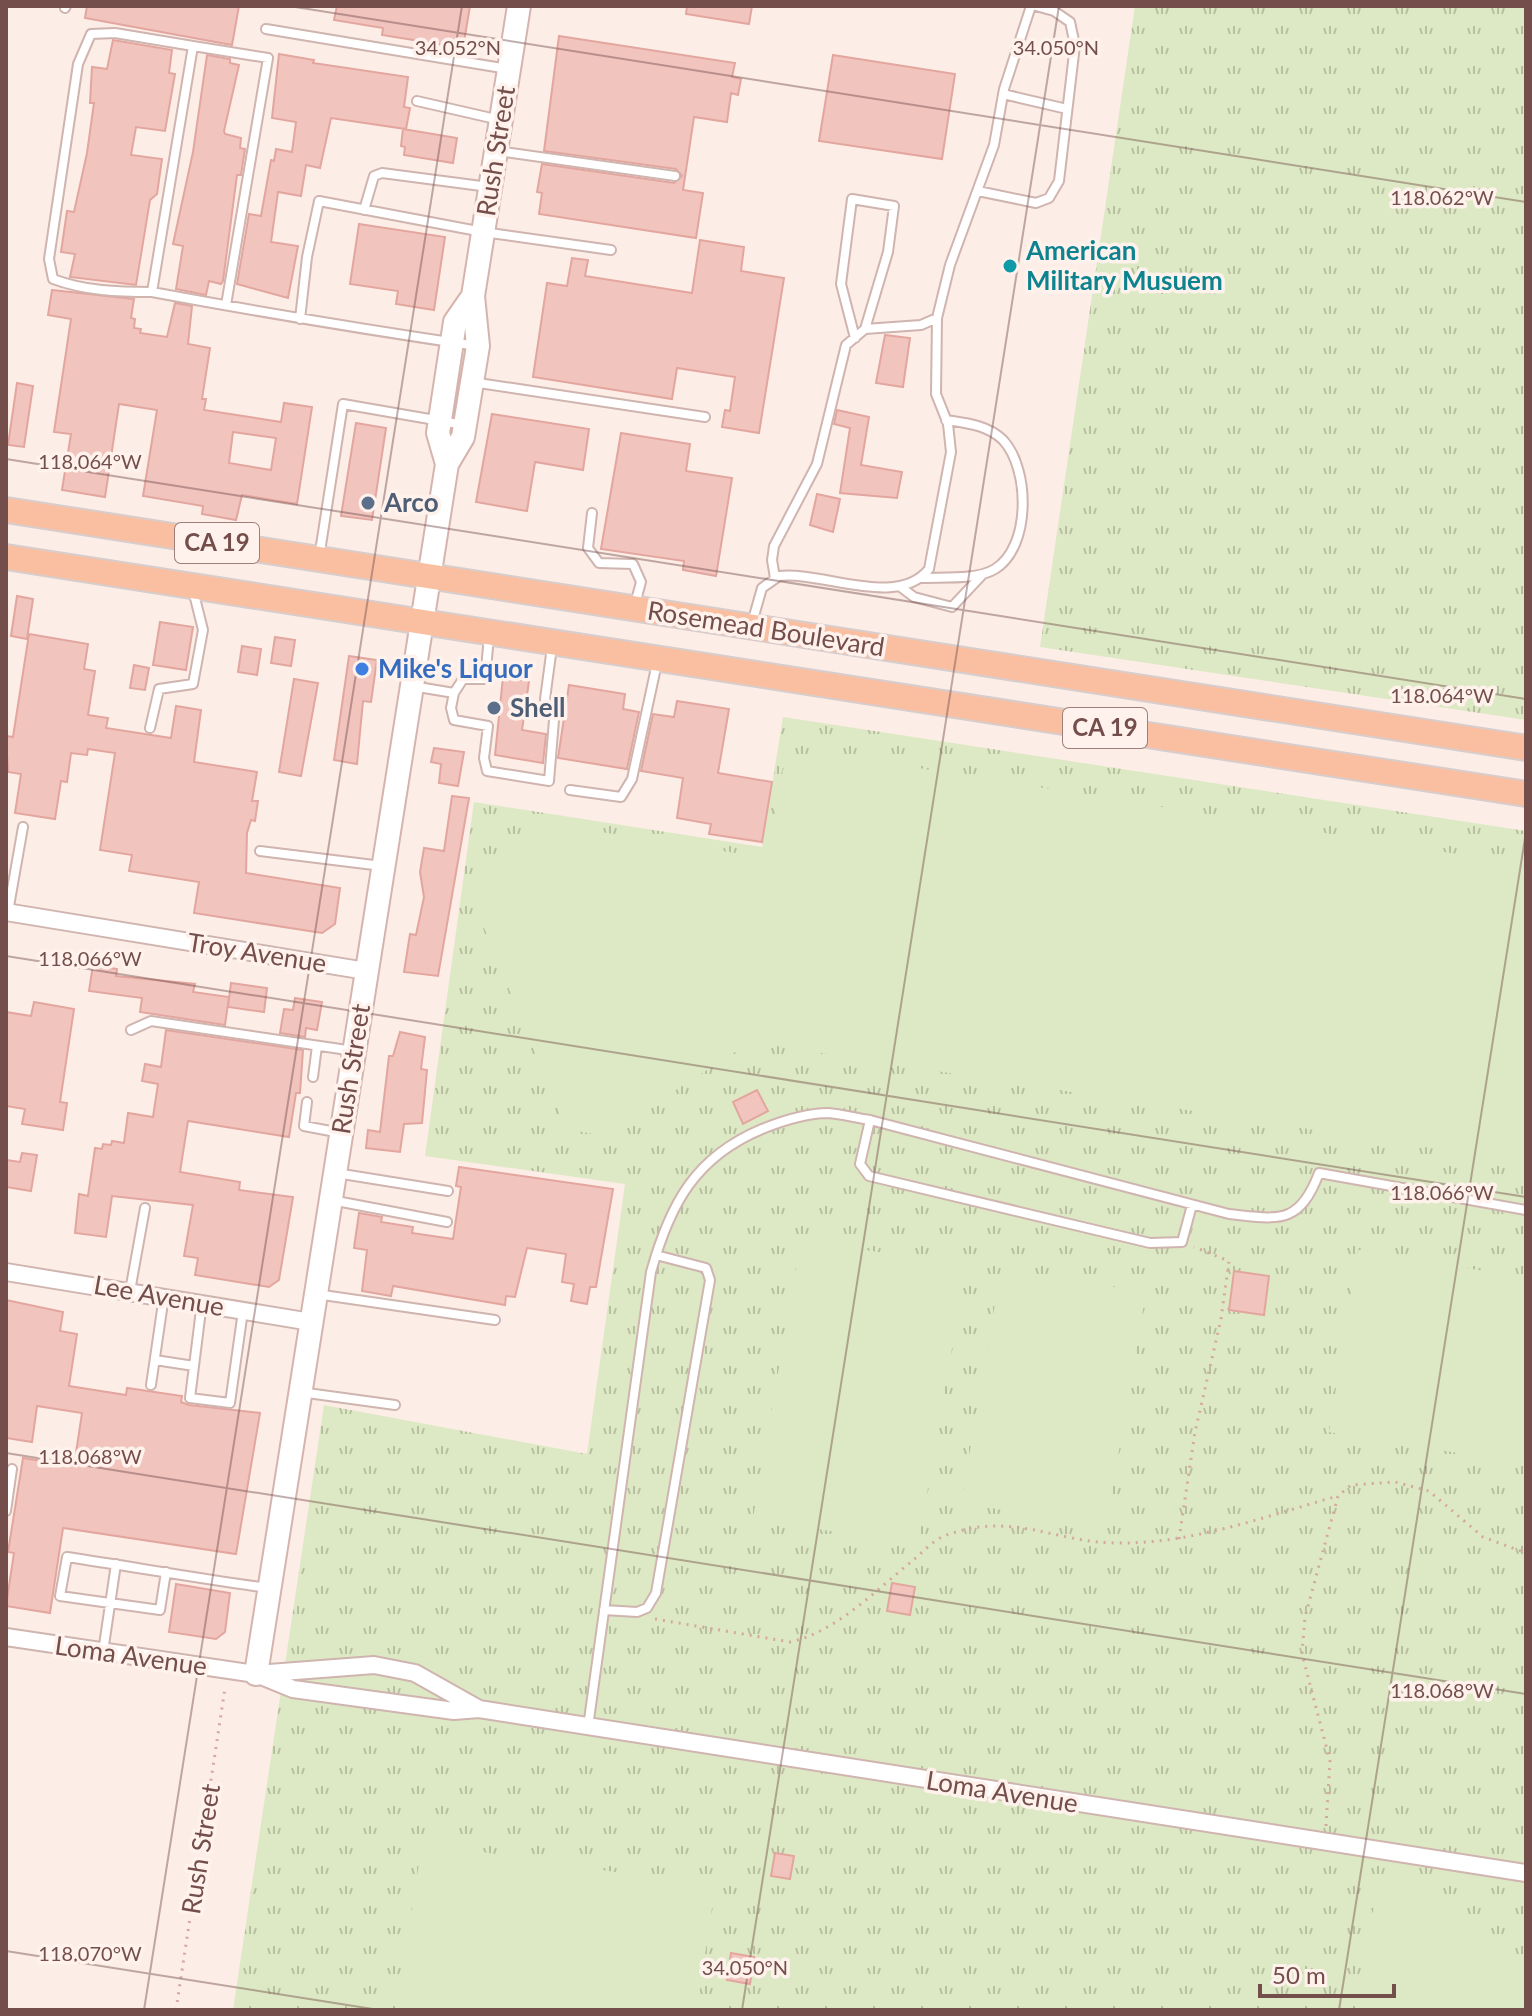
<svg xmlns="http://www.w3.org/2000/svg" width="1532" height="2016" viewBox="0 0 1532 2016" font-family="Lato,sans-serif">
<defs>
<pattern id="grass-tufts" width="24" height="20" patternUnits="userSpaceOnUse" patternTransform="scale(2)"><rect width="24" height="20" fill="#dde9c4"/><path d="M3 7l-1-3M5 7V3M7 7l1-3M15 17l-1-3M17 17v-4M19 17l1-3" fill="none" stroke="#b8bfa1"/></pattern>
</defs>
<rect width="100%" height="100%" fill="#fcede6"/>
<!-- grass -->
<path fill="url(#grass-tufts)" d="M1135,6H1526V720L1040,647Z
M783,717L1526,831V2010H233L324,1405L587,1454L625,1184L425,1156L474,802L762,847Z"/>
<!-- garden -->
<path fill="#dde9c4" d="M818,752L1526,865V1163L751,1042L604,1136L566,1129L469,891L550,824L768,858L783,769Z
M801,1239L966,1267L918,1546L753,1518Z
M1358,1250L1526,1278V1464L1329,1432Z
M1001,1268L1146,1292L1106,1527L961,1503Z
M422,1843L715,1887L697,2010H397Z
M1379,1876L1455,1900L1526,1988V2010H1357Z"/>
<!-- building -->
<path fill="#f1c4be" stroke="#e3a69f" stroke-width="2" fill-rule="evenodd" d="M87,6H239L232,45L85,18Z
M337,6H470L463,48L382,35L383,28L334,20Z
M687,6H752L749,24L686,14Z
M559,36L735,63L732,77L741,79L738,95L731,93L727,122L694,117L683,190L703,193L696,238L539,214L542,193L537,192L542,164L674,183L682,176L676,169L544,151Z
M113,40L172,50L169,73L175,74L165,131L136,127L131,155L162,159L157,194L150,200L136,285L70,277L75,254L61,252L67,211L74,212L87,153L94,103H90L92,67L107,69Z
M279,54L314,60L313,63L408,77L404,107L410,108L406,129L331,118L320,168L306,165L301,196L278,192L271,242L298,246L288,298L237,284L249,214L261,216L271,160L274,161L276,149L292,152L296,122L272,118Z
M207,55L230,59V63L239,65L224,131L225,134L241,138L240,148L245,149L241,175H237L223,281L221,284L209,281L206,295L176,289L183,246L173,244L193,152Z
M833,55L955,74L942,159L819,141Z
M403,129L457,138L453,163L404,155L405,147L401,146Z
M359,224L445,237L434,310L396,304L398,291L350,284Z
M700,240L744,247L741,271L784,278L759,433L722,427L725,410L730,411L735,377L677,368L672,399L533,377L547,283L567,286L572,258L588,260L585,276L692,293Z
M52,290L134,299L131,318L135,319L134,328L141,329L140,333L167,337L175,303L192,306L188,344L210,348L202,399H206L204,410L281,422L284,403L312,407L297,504L242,495L236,520L202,514L203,506L143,496L157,410L119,404L105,497L62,490L71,434L54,432L71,319L48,315ZM233,432L276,438L271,470L229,463Z
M885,335L910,338L903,387L876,383Z
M17,383L33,386L24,447L8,445Z
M837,410L869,417L861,465L902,472L897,498L840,493L850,428L834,424Z
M492,414L589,429L583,470L535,462L527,511L476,502Z
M356,423L386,428L372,520L341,516Z
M621,433L690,444L686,471L732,478L716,576L683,570L684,561L601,549Z
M817,494L840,499L833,532L810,525Z
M17,596L33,599L27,639L11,636Z
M160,622L193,627L186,670L153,665Z
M29,634L88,644L84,669L95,671L88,715L108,718L106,728L171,738L176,706L201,710L194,762L257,772L252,801H258L255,821L251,820L247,833L246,873L340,888L335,924L322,933L194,913L199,882L129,871L132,855L100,850L115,753L88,749L87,755L71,753L67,782L61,781L55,819L15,813L21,774L8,772L6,736L13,737Z
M275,637L295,640L291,666L271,663Z
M242,646L261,649L257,675L238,672Z
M349,656L377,660L371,702L363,701L357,764L334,760Z
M134,665L149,668L145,690L130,688Z
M503,677L529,681L522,730L546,734L543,763L495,755Z
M294,679L318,683L301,776L279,772Z
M569,685L625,694L623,709L639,712L627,769L558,758Z
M677,701L729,709L718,773L772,782L762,842L709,834L711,824L677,818L683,778L641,771L653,714L674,717Z
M434,748L464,752L458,786L439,783L441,764L431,762Z
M452,796L469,798L438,976L404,972L410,934L416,935L424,897L420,872L424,848L444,851Z
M93,965L117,969L116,976L195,984L193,992L229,997L225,1025L140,1012L142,998L89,991Z
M231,983L267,988L264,1012L228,1007Z
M295,998L322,1002L317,1030L306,1028L305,1037L280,1033L284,1009L293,1010Z
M34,1002L74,1009L60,1102L67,1103L63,1130L22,1124L25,1109L6,1106V1012L31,1016Z
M166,1030L303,1050L300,1093H296L289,1137L188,1121L180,1172L240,1182L239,1190L293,1197L279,1280L269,1287L195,1275L198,1258L184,1256L193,1205L112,1196L106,1237L75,1233L79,1194L88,1196L95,1148L102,1149L103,1144L111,1145L112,1141L124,1143L128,1113L153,1117L158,1084L142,1081L145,1064L161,1067Z
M400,1032L425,1037L421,1069L427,1070L422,1123L404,1124L400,1152L366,1148L368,1130L380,1132L389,1056H393Z
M757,1090L768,1111L743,1124L733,1102Z
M22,1153L37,1155L31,1191L6,1187V1160L20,1162Z
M459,1167L613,1189L596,1287H590L587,1304L571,1301L574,1284L562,1282L566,1254L527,1248L515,1297L506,1296L505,1305L393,1286L391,1296L362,1291L367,1250L354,1248L359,1213L382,1217L381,1222L413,1227L412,1233L453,1239L461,1187L456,1186Z
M1234,1271L1269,1276L1264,1315L1229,1310Z
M6,1300L63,1312L60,1331L77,1334L69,1386L126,1395L127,1388L182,1396L181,1402L189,1405L260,1413L236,1554L63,1528L50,1613L6,1606L14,1553L8,1552L23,1458L74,1466L82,1413L37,1406L32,1442L6,1438Z
M892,1583L915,1587L910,1615L887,1611Z
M176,1584L230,1593L225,1632L216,1639L169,1632Z
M775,1853L794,1856L790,1879L771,1876Z
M731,1953L754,1957L750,1984L727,1980Z"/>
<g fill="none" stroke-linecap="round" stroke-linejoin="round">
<!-- lane casing -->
<g stroke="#cfb4af" stroke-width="12">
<path id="lane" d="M65,8L66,6
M266,29L508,69
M1003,94L1067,109
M417,101L500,120
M497,151L675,176
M978,191L1036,203L1049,198L1059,181L1075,45L1070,22L1054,11L1036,6
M364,210L374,176L382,173L489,187
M152,292C118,292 85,291 53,279L49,259L78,64L91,34L115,33L193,46
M226,305L268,58L193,46L152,292C260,312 368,330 477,346
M300,319L307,257L319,201L483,232L611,250
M855,338L841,284L852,199L894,206L888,252L865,329
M472,382L705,417
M592,513L588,548L599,563L633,564L641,582L635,604
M319,558L343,404L464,425
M775,578L772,560L774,546L817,464L846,345L865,329L921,325L937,318
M922,578C944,577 977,580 995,569C1031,547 1030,469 1003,440C988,425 966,423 946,420
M902,588L914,597L952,607L983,574
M752,623L762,588L779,576C824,571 897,609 929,569L951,452L948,424L936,394L937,318L950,265L994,145L1004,89L1031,6
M412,686L454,693L451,708L454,720L488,726L484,758L487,771L549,781L554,720L545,699L552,647
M454,693L463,679H485L489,637
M150,728L159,689L193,684L203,630L193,590
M570,790L621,797L632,779L657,663
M260,851L382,866
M8,912L23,827
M131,1030L151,1021L354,1051
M313,1077L317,1046
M307,1102L304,1126L341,1133
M870,1120L860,1164L869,1176L1150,1243L1182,1242L1192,1205
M336,1173L448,1191
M331,1200L447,1222
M130,1291L145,1208
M316,1294L495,1320
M202,1302L190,1398L230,1403L243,1311
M155,1360L194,1366
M151,1385L164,1296
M300,1392L395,1405
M6,1511L12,1469
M166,1572L160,1610L60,1596L67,1557C134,1567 201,1579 268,1588
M604,1610L637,1612L647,1608L656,1593L710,1280L706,1268L656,1255
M103,1652L116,1564
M588,1727L651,1272C670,1204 695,1157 762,1129C782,1121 806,1113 828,1113C841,1114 856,1118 870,1120L1229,1214C1278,1219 1299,1226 1319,1173L1526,1210"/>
</g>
<!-- street casing -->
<g stroke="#cfb4af" stroke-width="20">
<path id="street" d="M6,912L366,971
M6,1272L311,1322
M6,1637L256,1674L374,1665L415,1673L479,1709
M256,1674L293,1689L454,1711L479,1709L1526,1873"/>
</g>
<!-- secondary casing -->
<g stroke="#d5b4ae" stroke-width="26">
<path id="secondary" d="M447,464L438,433L455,322L473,296
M256,1674L447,464L463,437L478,346L473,296L519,6"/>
</g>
<!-- primary casing -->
<g stroke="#d8cdcd" stroke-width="28">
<path id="primary" d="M6,510L1526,748
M6,557L1526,794"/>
</g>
<!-- path -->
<path stroke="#d5a7a1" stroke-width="3" stroke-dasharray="2 6" stroke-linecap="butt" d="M1179,1539L1195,1432L1221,1319L1229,1261L1194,1247
M655,1619L790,1642C836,1632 875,1591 911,1562C921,1554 932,1541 944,1536C1013,1510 1054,1543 1118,1543C1192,1544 1266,1516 1338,1496
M1326,1826L1330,1761L1302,1654L1305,1617L1338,1496L1351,1485L1395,1482L1429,1491L1483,1537L1526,1553
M176,2010L225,1688"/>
<!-- lane -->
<use href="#lane" stroke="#fff" stroke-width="8"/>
<!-- street -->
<use href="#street" stroke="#fff" stroke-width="16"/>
<!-- secondary -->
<use href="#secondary" stroke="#fff" stroke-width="22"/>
<!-- primary -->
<use href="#primary" stroke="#f9bfa0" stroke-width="24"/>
</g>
<!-- ticks -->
<path fill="none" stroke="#744e4b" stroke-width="2" stroke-opacity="0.45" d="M289,6L1526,202M6,459L1526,699M6,956L1526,1197M6,1453L1526,1694M6,1951L379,2010M144,2010L462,6M742,2010L1059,6M1339,2010L1526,832"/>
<!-- markers -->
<circle fill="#0f9aa8" stroke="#fff2ec" stroke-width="3" cx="1010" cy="266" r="8"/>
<g fill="#5c6f8a" stroke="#fff2ec" stroke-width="3">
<circle cx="368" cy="503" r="8"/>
<circle cx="494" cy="708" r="8"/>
</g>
<circle fill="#3f7fe0" stroke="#fff2ec" stroke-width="3" cx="362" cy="669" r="8"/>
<g text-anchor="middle" stroke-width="7" stroke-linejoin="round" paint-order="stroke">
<!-- shield labels -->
<g fill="#fff2ec" stroke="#9e7f7b" stroke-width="2">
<rect x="175" y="523" width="84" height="40" rx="6"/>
<rect x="1063" y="708" width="84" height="40" rx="6"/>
</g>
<g font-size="24" font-weight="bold" fill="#744e4b">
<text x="217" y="551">CA 19</text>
<text x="1105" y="736">CA 19</text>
</g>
<!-- street labels -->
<g font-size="26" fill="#744e4b" stroke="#fff2ec">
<text transform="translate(496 151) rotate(-81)" y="9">Rush Street</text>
<text transform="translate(766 629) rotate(9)" y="9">Rosemead Boulevard</text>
<text transform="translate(257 953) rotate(9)" y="9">Troy Avenue</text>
<text transform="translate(351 1069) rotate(-81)" y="9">Rush Street</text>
<text transform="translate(159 1296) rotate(10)" y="9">Lee Avenue</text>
<text transform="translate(131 1656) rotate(8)" y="9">Loma Avenue</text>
<text transform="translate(1002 1792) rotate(9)" y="9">Loma Avenue</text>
<text transform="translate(201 1849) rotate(-81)" y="9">Rush Street</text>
</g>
<!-- culture labels -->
<g font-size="26" font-weight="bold" fill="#0d838f" stroke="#fff2ec" text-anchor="start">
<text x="1026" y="260">American<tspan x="1026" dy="30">Military Musuem</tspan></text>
</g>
<!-- service labels -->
<g font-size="26" font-weight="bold" fill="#4e5e75" stroke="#fff2ec" text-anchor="start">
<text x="384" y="512">Arco</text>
<text x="510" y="717">Shell</text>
</g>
<!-- shop labels -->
<g font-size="26" font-weight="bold" fill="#366cbe" stroke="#fff2ec" text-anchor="start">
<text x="378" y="678">Mike's Liquor</text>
</g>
</g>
<g font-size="20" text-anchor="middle" fill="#744e4b" stroke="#fff2ec" stroke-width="7" stroke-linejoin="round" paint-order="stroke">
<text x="458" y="55">34.052°N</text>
<text x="1056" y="55">34.050°N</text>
<text x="1442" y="205">118.062°W</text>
<text x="90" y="469">118.064°W</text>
<text x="1442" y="703">118.064°W</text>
<text x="90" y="966">118.066°W</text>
<text x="1442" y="1200">118.066°W</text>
<text x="90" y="1464">118.068°W</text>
<text x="1442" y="1698">118.068°W</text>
<text x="90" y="1961">118.070°W</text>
<text x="745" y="1975">34.050°N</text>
</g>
<!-- border -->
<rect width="1532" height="2016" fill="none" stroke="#744e4b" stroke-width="16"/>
<!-- scale -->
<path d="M1260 1984v12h134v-12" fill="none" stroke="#744e4b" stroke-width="4"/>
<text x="1272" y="1984" font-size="24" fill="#744e4b" stroke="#fff2ec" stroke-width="6" paint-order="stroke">50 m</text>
</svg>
